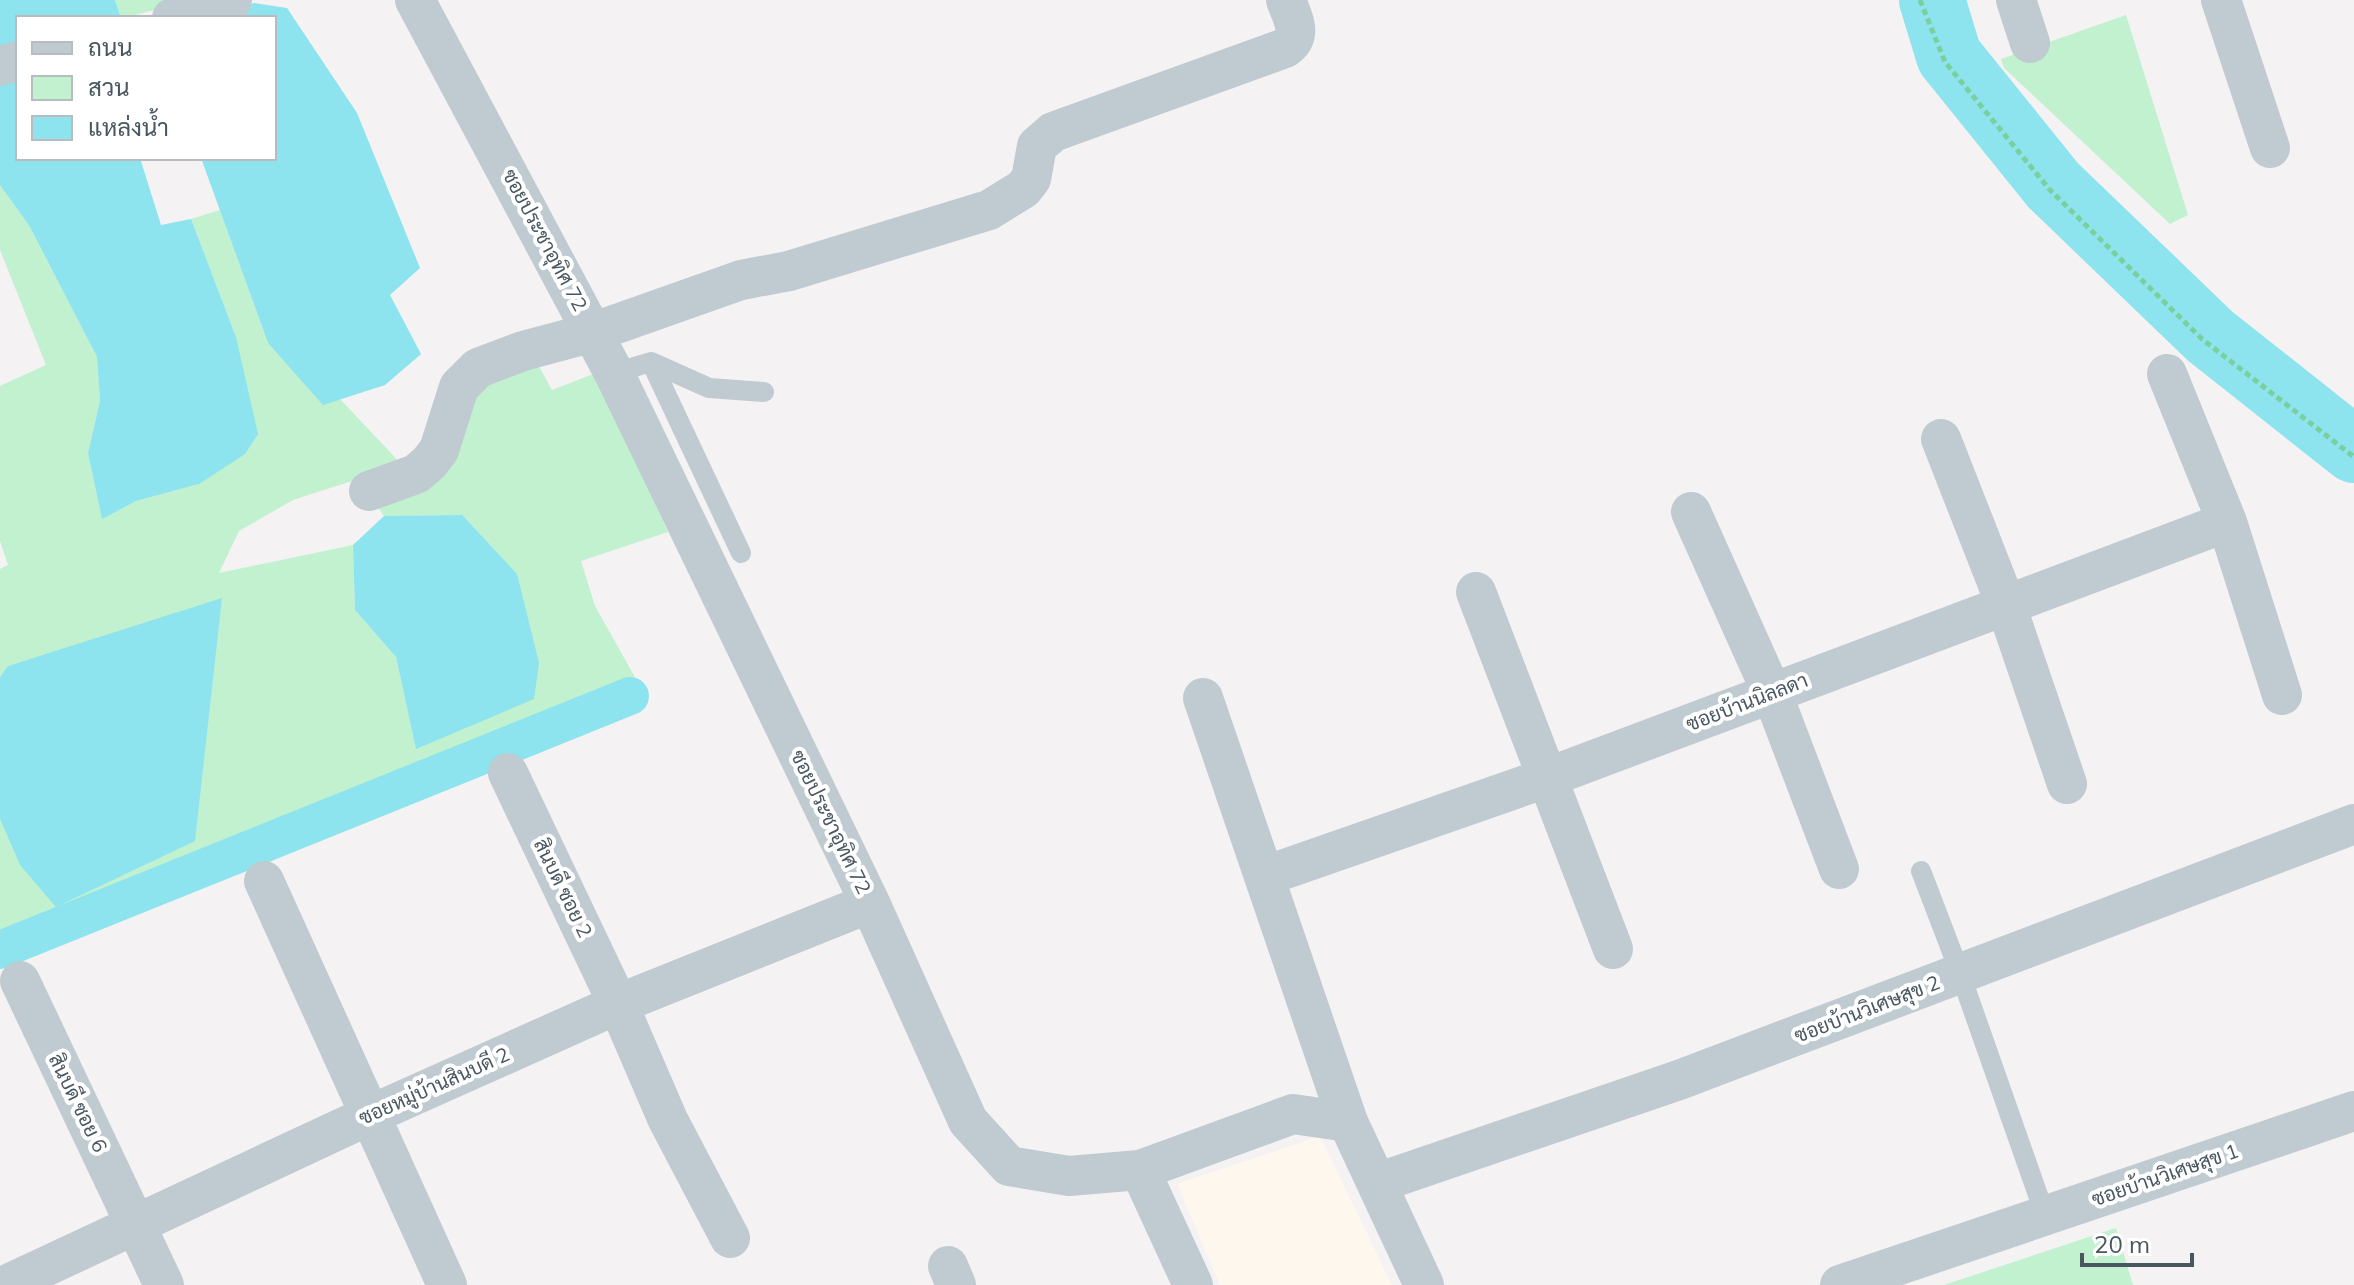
<svg xmlns="http://www.w3.org/2000/svg" width="2354" height="1285" viewBox="0 0 2354 1285" font-family="Mulish,Sarabun,sans-serif">
<rect width="100%" height="100%" fill="#f4f2f2"/>
<!-- commercial -->
<path fill="#fdf7ed" d="M1320,1136L1392,1285H1220L1177,1184Z"/>
<!-- green -->
<path fill="#c1f1cf" fill-rule="evenodd" d="M115,0H192L124,18H121Z
M2126,15L2188,215L2170,224L2004,68L2001,59Z
M0,185L30,227L97,357L100,401L88,453L102,518L136,501L199,484L236,337L191,219L220,210L268,343L323,404L340,399L406,469L524,339L552,390L596,373L668,532L581,561L595,606L646,697L0,966V819L20,865L215,645L222,599L9,666L0,677V569L8,565L0,541V386L46,365L0,250ZM358,479L384,516L462,515L416,748L396,657L355,610L353,545L219,573L239,531L293,500Z
M2116,1228L2133,1285H1944Z"/>
<!-- water -->
<path fill="#8de3ee" d="M0,0H115L121,18H18V46L0,51Z
M254,3L287,8L357,113L420,268L390,295L421,354L385,385L323,405L268,343L201,158H274V18H214Z
M18,79V158H140L161,225L191,219L236,337L258,434L245,454L199,484L136,501L102,519L88,453L100,401L97,357L30,227L0,185V84Z
M462,515L517,574L539,663L534,699L416,749L396,657L355,610L353,545L384,516Z
M222,598L195,841L56,907L20,865L0,819V677L8,666Z"/>
<g fill="none" stroke-linecap="round" stroke-linejoin="round">
<!-- canal -->
<path stroke="#8de3ee" stroke-width="38" d="M0,950L630,696"/>
<!-- river -->
<path stroke="#8de3ee" stroke-width="66" d="M1932,0L1949,56L2053,185L2210,336L2354,450"/>
<!-- path -->
<path stroke="#78d09d" stroke-width="5" stroke-dasharray="6 4" stroke-linecap="butt" d="M1920,0L1945,62L2050,190L2202,339L2354,457"/>
<!-- lane -->
<path stroke="#bfcad1" stroke-width="20" d="M651,362L741,553
M614,373L651,362L709,388L764,392
M1921,871L1960,973L2045,1215"/>
<!-- street -->
<path stroke="#bfcad1" stroke-width="40" d="M415,0L614,373L870,903L968,1121L1009,1166L1069,1176L1140,1170L1293,1114L1348,1122L1424,1285
M2016,0L2030,43
M2221,0L2270,148
M172,18L232,0
M0,66L18,61
M2167,374L2227,522L2282,695
M1941,439L2006,605L2067,784
M369,491L416,474L429,463L439,450L459,387L478,368L523,351L594,332L741,280L789,271L989,210L1023,189L1031,179L1037,146L1053,132L1285,48C1304,35 1292,17 1286,0
M1691,512L1772,693L1839,869
M1476,592L1613,949
M1203,698L1348,1122
M508,773L618,1004L668,1120L730,1238
M1265,876L1546,778L2227,522
M264,881L447,1285
M20,981L164,1285
M1140,1170L1193,1285
M1377,1183L1679,1080L2354,824
M948,1266L956,1285
M6,1285L370,1115L618,1004L870,903
M1840,1285L2354,1111"/>
</g>
<g text-anchor="middle" stroke-width="8" stroke-linejoin="round" paint-order="stroke">
<!-- street labels -->
<g font-size="20" fill="#495760" stroke="#fff">
<text transform="translate(545 240) rotate(62)" y="7">ซอยประชาอุทิศ 72</text>
<text transform="translate(1747 702) rotate(-21)" y="7">ซอยบ้านนิลลดา</text>
<text transform="translate(831 822) rotate(64)" y="7">ซอยประชาอุทิศ 72</text>
<text transform="translate(563 888) rotate(64)" y="7">สินบดี ซอย 2</text>
<text transform="translate(1867 1009) rotate(-21)" y="7">ซอยบ้านวิเศษสุข 2</text>
<text transform="translate(434 1086) rotate(-24)" y="7">ซอยหมู่บ้านสินบดี 2</text>
<text transform="translate(78 1103) rotate(64)" y="7">สินบดี ซอย 6</text>
<text transform="translate(2165 1175) rotate(-19)" y="7">ซอยบ้านวิเศษสุข 1</text>
</g>
</g>
<!-- legend -->
<rect x="16" y="16" width="260" height="144" fill="#ffffff" stroke="#b6bcbf" stroke-width="2"/>
<rect x="32" y="42" width="40" height="12" fill="#bfcad1" stroke="#b6bcbf" stroke-width="2"/>
<text x="88" y="56" font-size="24" fill="#495760">ถนน</text>
<rect x="32" y="76" width="40" height="24" fill="#c1f1cf" stroke="#b6bcbf" stroke-width="2"/>
<text x="88" y="96" font-size="24" fill="#495760">สวน</text>
<rect x="32" y="116" width="40" height="24" fill="#8de3ee" stroke="#b6bcbf" stroke-width="2"/>
<text x="88" y="136" font-size="24" fill="#495760">แหล่งน้ำ</text>
<!-- scale -->
<path d="M2082 1253v12h110v-12" fill="none" stroke="#495760" stroke-width="4"/>
<text x="2094" y="1253" font-size="24" fill="#495760" stroke="#ffffff" stroke-width="6" paint-order="stroke">20 m</text>
</svg>
